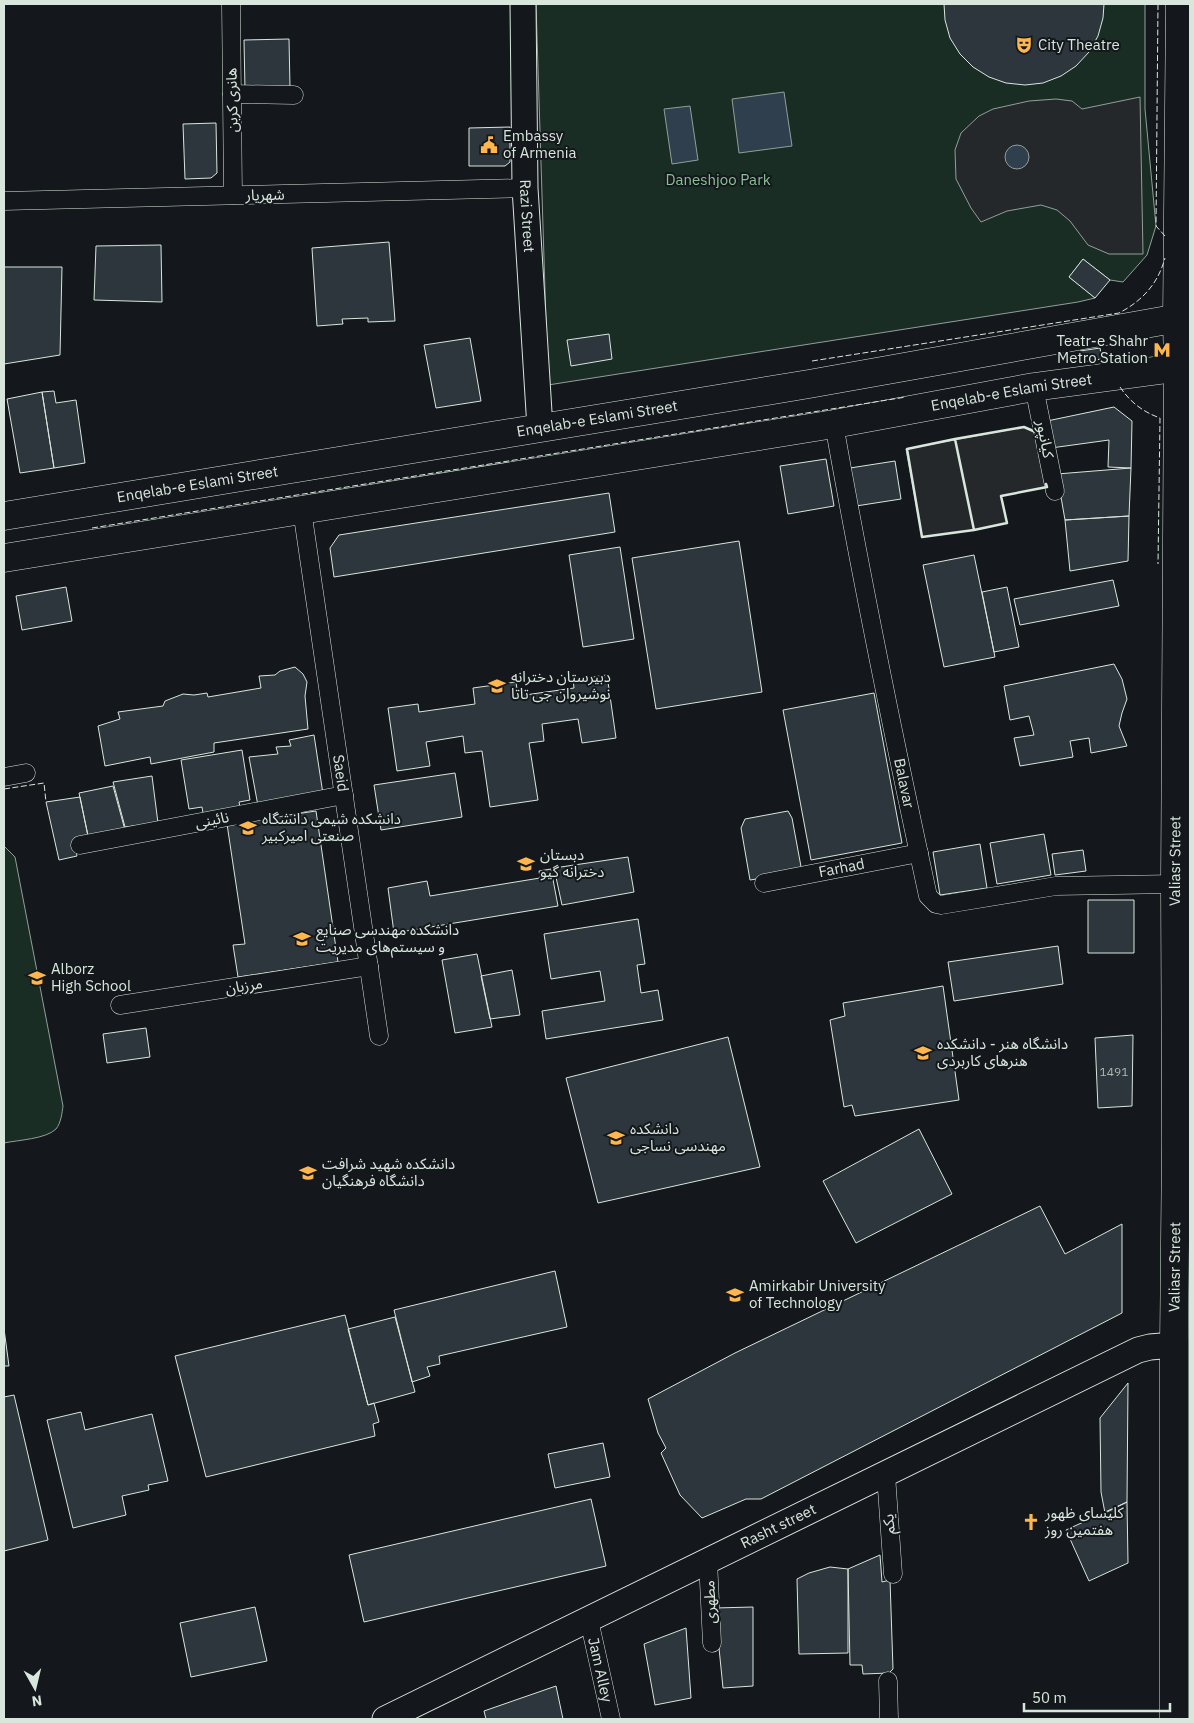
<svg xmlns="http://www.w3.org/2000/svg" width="1194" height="1723" viewBox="0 0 1194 1723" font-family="'IBM Plex Sans','Noto Sans Arabic',sans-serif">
<rect width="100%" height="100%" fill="#14181c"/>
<!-- green -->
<path fill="#1a2d24" stroke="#939e99" d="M536,4H1145V109L1156,226L1147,255L1123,282L1110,280L1083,259L1069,277L1095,298L1078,302L548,385Z
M4,846L15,857L63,1106C62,1113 61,1123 56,1129C46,1139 18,1140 4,1143Z"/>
<!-- parking -->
<path fill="#24282b" stroke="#939e99" d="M1140,97L1143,254H1109L1088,245L1070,221L1057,210L1041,205L1007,211L981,222L971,208L956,179L955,150L961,133L979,116L993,109L1029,101L1056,99L1072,101L1082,109Z
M1024,427L1039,433L1047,487L1001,496L1007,523L974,530L922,537L906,449Z"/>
<!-- water -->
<path fill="#2f3f4d" stroke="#939e99" d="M784,92L792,146L739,153L732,99Z
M690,106L698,160L672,164L664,109Z
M1005 157a12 12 0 1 1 24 0a12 12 0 1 1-24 0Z"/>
<!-- building -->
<path fill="#2c363c" stroke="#d8e6dc" d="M944,4H1104L1103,18L1098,36L1089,52L1076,66L1061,76L1043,83L1025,85L1006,83L989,77L973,67L960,54L950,38L945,20Z
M289,39L290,88L245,90L244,40Z
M216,123L217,173L211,178L185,179L183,124Z
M510,127V162L505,166H469V128Z
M389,242L395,321L368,322V318L342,319L343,324L317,326L312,248Z
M161,245L162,302L94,300L96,246Z
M1083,259L1110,280L1095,298L1069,277Z
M4,267H62L60,355L4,364Z
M609,334L612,359L571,366L567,340Z
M470,338L481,401L436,408L424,345Z
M1100,348L1102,359L1082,362L1080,351Z
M54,391L56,403L76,400L85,463L54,468L42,392Z
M42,392L54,468L20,473L7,399Z
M1114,407L1132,421L1131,468L1108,467L1109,440L1051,448L1047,421Z
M826,459L834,506L788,514L780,466Z
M895,461L901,499L856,506L850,468Z
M1131,468L1129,516L1065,520L1057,474Z
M609,493L615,532L334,577L330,548L339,535Z
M1129,516L1128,561L1070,571L1065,520Z
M739,541L762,692L656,709L632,558Z
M620,547L634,639L583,647L569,555Z
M974,555L995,657L944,667L923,565Z
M1113,580L1119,606L1020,625L1014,599Z
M66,587L72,621L22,630L16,596Z
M1007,587L1019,647L994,652L982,592Z
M1114,664L1122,679L1127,699L1122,713L1119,726L1127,746L1091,753L1089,738L1070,741L1073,757L1020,766L1014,738L1034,735L1029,716L1010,720L1004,686Z
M295,667L303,674L307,682L305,696L308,729L214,743V752L151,764L150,757L105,766L98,726L120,719L118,712L163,706L165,701L183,694L194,695L207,693L208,697L261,688L259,676L275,675L280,671Z
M607,675L616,738L582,743L578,719L542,724L544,741L529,743L538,800L490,807L482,751L465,753L463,736L426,742L430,766L397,771L388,708L418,704L419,712L475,704L473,688L516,682L518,696L574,688L573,680Z
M874,693L902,843L811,860L783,710Z
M314,735L323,794L258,806L249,757L278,754L276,747L291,746L289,740Z
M242,750L250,800L239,802L240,807L203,813L202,807L189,809L181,760Z
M455,773L462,817L381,830L374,785Z
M152,776L158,823L125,827L113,782Z
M113,786L125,830L88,836L79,793Z
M80,797L88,836L74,840L77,856L59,860L46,802Z
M316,811L338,962L238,977L233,945L245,944L227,824Z
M788,811L792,818L802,872L750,880L741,828L745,819Z
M1044,834L1051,875L997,884L990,843Z
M980,844L987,888L940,895L933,852Z
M1083,850L1086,871L1055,875L1052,854Z
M628,857L634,892L562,905L554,868Z
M551,869L558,906L394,933L388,888L427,881L430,896L540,878L539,871Z
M1088,900H1134V953H1088Z
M638,919L645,964L637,965L641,993L658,990L663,1020L546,1039L542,1011L605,1001L600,971L551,979L544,934Z
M1058,946L1063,984L954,1001L948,962Z
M477,954L492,1027L455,1033L442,960Z
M512,970L520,1015L490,1019L481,976Z
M943,986L959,1100L855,1116L852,1105L844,1107L830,1020L845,1016L843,1003Z
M146,1028L150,1057L107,1063L103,1034Z
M1133,1035L1132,1106L1098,1108L1095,1038Z
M728,1037L760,1167L598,1203L566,1078Z
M919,1129L952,1194L856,1243L823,1181Z
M1040,1206L1065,1254L1122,1224V1313L761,1499H746L702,1518L680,1495L661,1453L666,1448L658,1433L648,1399L735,1353Z
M555,1271L567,1327L439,1356L440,1364L427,1367L430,1376L412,1382L394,1310Z
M345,1315L368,1405L374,1403L379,1422L373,1424L375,1436L206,1477L175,1356Z
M395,1317L415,1392L368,1405L348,1329Z
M4,1329L9,1366H4Z
M1128,1383L1127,1502L1105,1513L1101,1492L1100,1418Z
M14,1395L48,1540L4,1551V1397Z
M81,1412L85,1430L152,1414L168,1481L148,1485L149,1490L122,1496L126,1515L73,1528L47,1420Z
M603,1443L610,1477L555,1488L548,1454Z
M591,1499L606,1566L364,1622L349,1555Z
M1127,1502L1128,1563L1089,1581L1066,1530Z
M880,1555L882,1582L890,1580L893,1669L889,1673L863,1674L862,1665H850L848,1569Z
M830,1567L848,1569V1653L799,1654L797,1579L809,1573Z
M255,1607L267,1661L191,1677L180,1623Z
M753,1607V1686L723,1688L715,1608Z
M686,1628L691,1698L655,1705L644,1644Z
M556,1686L563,1719H486L484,1711Z"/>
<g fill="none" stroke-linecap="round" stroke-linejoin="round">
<!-- street casing -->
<g stroke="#d8e6dc" stroke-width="19">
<g id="street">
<path d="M231,4L233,195"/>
<path d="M232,94L294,95"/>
<path d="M4,201L525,188"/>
<path d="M1034,387L1055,491"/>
<path id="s1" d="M834,424C862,582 894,739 928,896L936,904L941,905L1056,886L1175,884"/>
<path id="s2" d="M302,510L379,1036"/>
<path d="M4,777L26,773"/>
<path d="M80,845L344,795"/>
<path id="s3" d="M764,883L919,853"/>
<path d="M120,1005L369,966"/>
<path d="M886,1475L893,1574"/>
<path d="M708,1561L712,1643"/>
<path id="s4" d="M589,1620L611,1719"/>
<path d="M888,1681L889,1719"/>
</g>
</g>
<!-- secondary casing -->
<g stroke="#d8e6dc" stroke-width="27">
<g id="secondary">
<path id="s5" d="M523,4L525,188L540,428"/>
<path id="s6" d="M385,1719L1138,1350L1150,1347L1174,1345"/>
</g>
</g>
<!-- primary casing -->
<g stroke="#d8e6dc" stroke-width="29">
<g id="primary">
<path id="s7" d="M4,516L809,384L1190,316"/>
<path id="s8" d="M4,558L834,424L1034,387L1190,366"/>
<path id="s9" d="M1174,1719V1345L1176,1141L1175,884L1178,368L1177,319L1180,4"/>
</g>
</g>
<!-- street -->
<use href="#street" stroke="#14181c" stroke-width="18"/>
<!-- secondary -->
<use href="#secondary" stroke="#14181c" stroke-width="25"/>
<!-- primary -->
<use href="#primary" stroke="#14181c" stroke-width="28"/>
<!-- fence -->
<path stroke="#d8e6dc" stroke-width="1" stroke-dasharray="6 2.5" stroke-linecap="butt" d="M1158,4L1156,226L1165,236
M812,361L1119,313C1142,301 1158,284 1165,258
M1120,387C1130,402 1143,412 1160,418L1158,564
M92,528L906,397
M4,789L44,783L46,802"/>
<!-- wall -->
<path stroke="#d8e6dc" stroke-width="2.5" d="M955,439L907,449L922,537L974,530L1007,523L1001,496L1047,487L1046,484
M974,530L955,439L1024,427L1038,433"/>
</g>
<!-- icons -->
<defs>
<g id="theatre-bare" transform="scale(1.35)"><path d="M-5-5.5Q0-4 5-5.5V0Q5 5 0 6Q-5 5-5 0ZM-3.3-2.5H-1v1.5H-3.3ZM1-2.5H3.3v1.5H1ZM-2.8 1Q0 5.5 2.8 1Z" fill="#ffb74d" stroke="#14181c" stroke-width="2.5" paint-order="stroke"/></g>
<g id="civic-bare" transform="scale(1.35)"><path d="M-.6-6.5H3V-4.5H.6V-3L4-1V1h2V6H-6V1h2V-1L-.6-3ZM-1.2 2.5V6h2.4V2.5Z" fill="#ffb74d" stroke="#14181c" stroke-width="2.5" paint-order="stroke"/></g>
<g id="metro-bare" transform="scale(1.35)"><path d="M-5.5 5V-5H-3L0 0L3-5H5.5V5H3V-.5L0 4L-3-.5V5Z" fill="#ffb74d" stroke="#14181c" stroke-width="2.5" paint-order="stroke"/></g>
<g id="school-bare" transform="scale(1.35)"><path d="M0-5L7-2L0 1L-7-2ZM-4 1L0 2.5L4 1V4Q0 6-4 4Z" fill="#ffb74d" stroke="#14181c" stroke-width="2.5" paint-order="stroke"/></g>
<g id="university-bare" transform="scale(1.35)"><path d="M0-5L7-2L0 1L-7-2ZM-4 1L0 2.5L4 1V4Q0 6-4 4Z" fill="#ffb74d" stroke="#14181c" stroke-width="2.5" paint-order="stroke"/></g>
<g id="church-bare" transform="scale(1.35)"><path d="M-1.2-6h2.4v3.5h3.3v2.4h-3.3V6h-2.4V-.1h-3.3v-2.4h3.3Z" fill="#ffb74d" stroke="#14181c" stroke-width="2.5" paint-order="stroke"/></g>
</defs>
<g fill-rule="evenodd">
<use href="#theatre-bare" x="1024" y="45"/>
<use href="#civic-bare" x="489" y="145"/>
<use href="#metro-bare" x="1162" y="350"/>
<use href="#school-bare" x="497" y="686"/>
<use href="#university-bare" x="248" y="828"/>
<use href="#school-bare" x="526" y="864"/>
<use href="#university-bare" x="302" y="939"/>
<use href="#school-bare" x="37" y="978"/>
<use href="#university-bare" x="923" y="1053"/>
<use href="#university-bare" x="616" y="1138"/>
<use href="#university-bare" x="308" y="1173"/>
<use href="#university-bare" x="735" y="1295"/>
<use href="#church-bare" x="1031" y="1522"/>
</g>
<g text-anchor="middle" stroke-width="4" stroke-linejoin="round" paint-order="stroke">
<!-- number labels -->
<g font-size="12" fill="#adbab4">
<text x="1114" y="1076">1491</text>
</g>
<!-- poi labels -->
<g font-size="15" fill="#d8e6dc" stroke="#14181c" text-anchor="start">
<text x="1038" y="50">City Theatre</text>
<text x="503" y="141">Embassy<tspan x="503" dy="17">of Armenia</tspan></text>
<text x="1148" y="346" text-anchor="end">Teatr-e Shahr<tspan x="1148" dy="17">Metro Station</tspan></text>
<text x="511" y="682">دبیرستان دخترانه<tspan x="511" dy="17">نوشیروان جی تاتا</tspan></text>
<text x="262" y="824">دانشکده شیمی دانشگاه<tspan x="262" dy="17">صنعتی امیرکبیر</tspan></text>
<text x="540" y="860">دبستان<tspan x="540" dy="17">دخترانه گیو</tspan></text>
<text x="316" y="935">دانشکده مهندسی صنایع<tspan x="316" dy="17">و سیستم‌های مدیریت</tspan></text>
<text x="51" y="974">Alborz<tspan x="51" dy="17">High School</tspan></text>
<text x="937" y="1049">دانشگاه هنر - دانشکده<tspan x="937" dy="17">هنرهای کاربردی</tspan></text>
<text x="630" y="1134">دانشکده<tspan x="630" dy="17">مهندسی نساجی</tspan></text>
<text x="322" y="1169">دانشکده شهید شرافت<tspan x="322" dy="17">دانشگاه فرهنگیان</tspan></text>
<text x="749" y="1291">Amirkabir University<tspan x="749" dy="17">of Technology</tspan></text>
<text x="1045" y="1518">کلیسای ظهور<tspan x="1045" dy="17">هفتمین روز</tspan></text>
</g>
<!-- street labels -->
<g font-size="15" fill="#d8e6dc" stroke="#14181c">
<text transform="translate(232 100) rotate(-91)" y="5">هانری کربن</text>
<text transform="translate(265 195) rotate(-1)" y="5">شهریار</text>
<text dy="5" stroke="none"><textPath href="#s5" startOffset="212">Razi Street</textPath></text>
<text dy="5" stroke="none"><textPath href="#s8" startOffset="1021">Enqelab-e Eslami Street</textPath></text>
<text dy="5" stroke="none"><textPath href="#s7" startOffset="601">Enqelab-e Eslami Street</textPath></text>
<text transform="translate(1045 439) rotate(79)" y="5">کیانپور</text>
<text dy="5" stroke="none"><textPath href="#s7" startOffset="196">Enqelab-e Eslami Street</textPath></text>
<text dy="5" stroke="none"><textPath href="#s2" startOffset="266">Saeid</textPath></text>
<text dy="5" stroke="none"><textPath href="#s1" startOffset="366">Balavar</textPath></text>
<text transform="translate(212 820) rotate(-11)" y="5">نائینی</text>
<text dy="5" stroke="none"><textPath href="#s9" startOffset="858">Valiasr Street</textPath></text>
<text dy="5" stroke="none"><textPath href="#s3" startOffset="79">Farhad</textPath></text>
<text transform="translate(244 986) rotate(-9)" y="5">مرزبان</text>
<text dy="5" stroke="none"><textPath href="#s9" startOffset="452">Valiasr Street</textPath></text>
<text transform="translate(889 1524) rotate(-94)" y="5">یکم</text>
<text dy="5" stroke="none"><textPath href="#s6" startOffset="438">Rasht street</textPath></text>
<text transform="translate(710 1602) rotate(-92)" y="5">مطهری</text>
<text dy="5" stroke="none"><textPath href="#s4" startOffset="51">Jam Alley</textPath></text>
</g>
<!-- park labels -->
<g font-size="15" fill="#8ac095" stroke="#14181c">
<text x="718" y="185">Daneshjoo Park</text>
</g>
</g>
<!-- border -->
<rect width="1194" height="1723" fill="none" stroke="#d8e6dc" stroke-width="10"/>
<!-- north arrow -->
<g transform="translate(35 1688) rotate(172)" stroke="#14181c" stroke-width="4" paint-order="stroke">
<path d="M0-4L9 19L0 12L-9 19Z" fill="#d8e6dc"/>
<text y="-8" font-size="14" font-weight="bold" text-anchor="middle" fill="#d8e6dc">N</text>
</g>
<!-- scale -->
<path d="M1024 1703v8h146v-8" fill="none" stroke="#d8e6dc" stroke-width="2.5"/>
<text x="1032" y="1703" font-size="15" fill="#d8e6dc" stroke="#14181c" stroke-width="4" paint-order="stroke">50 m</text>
</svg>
